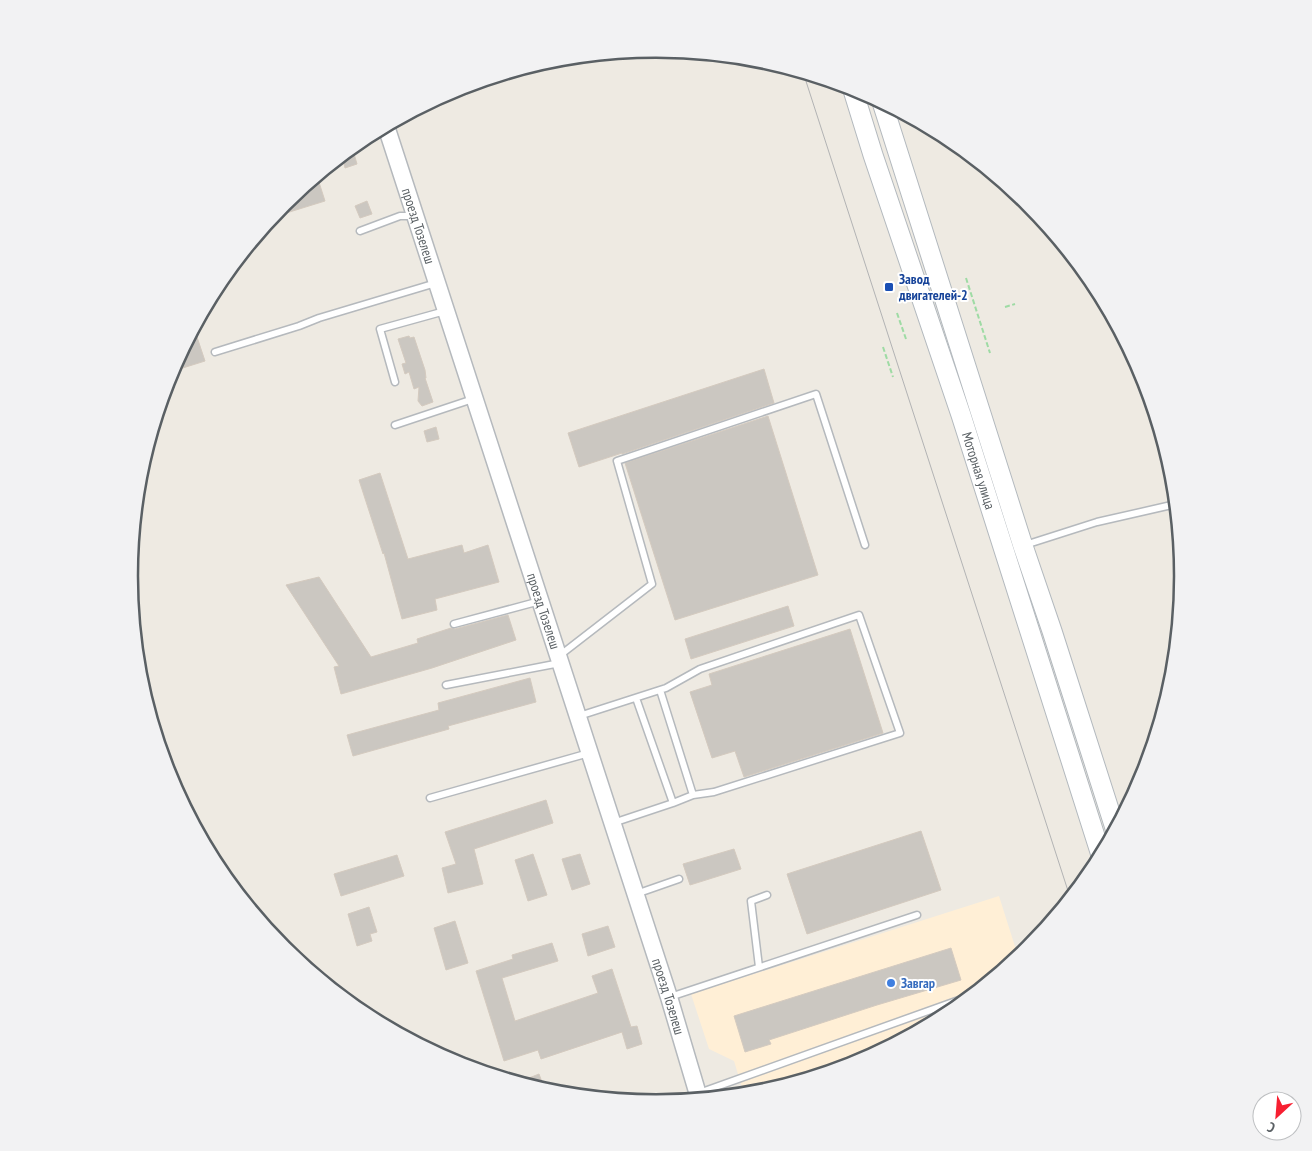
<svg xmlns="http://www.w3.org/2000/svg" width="1312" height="1151" viewBox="0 0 1312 1151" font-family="'PT Sans Narrow',sans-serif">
<rect width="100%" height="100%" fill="#eeeae2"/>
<!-- commercial -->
<path fill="#ffefd6" d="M999,896L1018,956L948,1014L857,1062L758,1092L744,1094L734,1061L709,1049L691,994Z"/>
<!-- building -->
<path fill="#cbc7c1" stroke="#d4cabf" d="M352,147L357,164L345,168L342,155Z
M317,176L325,201L283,214L281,207L284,203Z
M367,201L372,214L360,218L355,206Z
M194,328L205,361L170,372Z
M409,336L410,338L414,337L425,370L426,378H425L433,402L422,406L418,401L419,387L414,389L409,372L405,374L402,364L406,363L398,339Z
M764,369L774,403L622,454V453L579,467L568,433Z
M768,416L818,575L675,620L625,463Z
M436,427L439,439L427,442L424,431Z
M380,473L408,559L462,545L464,553L488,545L499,582L435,599L437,610L402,619L384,553L383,554L359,480Z
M319,577L371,657L418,643L417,639L451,628L455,629L508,615L516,640L432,668L341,694L334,667L339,666L286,585Z
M788,606L794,626L691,659L685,639Z
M850,629L883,733L744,777L735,751L712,758L690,692L712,685L709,674Z
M530,678L536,702L448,726L449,729L353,756L347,735L439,710L438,703Z
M546,800L553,823L474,849L483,884L448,893L442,868L456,864L445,832Z
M921,831L941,890L807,934L787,874Z
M734,849L741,869L690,885L683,864Z
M533,854L547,895L528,901L515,860Z
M580,854L590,884L572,890L562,859Z
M397,855L404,876L341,896L334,874Z
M369,907L377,932L370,934L372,941L357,946L348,914Z
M455,921L468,963L446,970L434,928Z
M608,926L615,947L588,956L582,934Z
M552,943L558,961L502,978L515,1021L598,993L592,976L612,969L631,1027L637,1026L642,1044L627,1049L622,1032L541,1059L538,1050L504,1061L476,971L513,959L512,955Z
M951,948L961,980L877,1005L769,1040L771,1044L745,1052L734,1016Z
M539,1074L545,1090L519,1082Z"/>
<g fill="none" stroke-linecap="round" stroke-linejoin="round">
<!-- service casing -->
<g stroke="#b5b9bd" stroke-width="9">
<path id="service" d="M360,231L400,216H414
M215,352L299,326L319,318L436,283
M395,382L380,329L445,311
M395,425L473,399
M1025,545L1097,522L1176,504
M454,624L540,601
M559,656L652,584L617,461L816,394L865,545
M446,685L560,663
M660,690L693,795
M636,698L673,803
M579,716L666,688L700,669L859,615L900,733L714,792L693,795L673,803L613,823
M430,798L589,753
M636,894L679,879
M759,967L751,901L767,895
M670,997L917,915
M699,1093L970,996"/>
</g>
<!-- tertiary casing -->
<g stroke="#b5b9bd" stroke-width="19">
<g id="tertiary">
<path id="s1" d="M386,126L669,997L699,1098"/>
</g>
</g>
<!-- secondary casing -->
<g stroke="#b3b9be" stroke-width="21">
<g id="secondary">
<path id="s2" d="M852,87L873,155L961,415L1101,855"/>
<path d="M882,102L1023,546L1052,631L1115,828"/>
</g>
</g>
<!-- path -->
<path stroke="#9edba4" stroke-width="2" stroke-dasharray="5 2.5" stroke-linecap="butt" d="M966,278L990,353
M1005,307L1015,304
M897,313L906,339
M883,347L893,377"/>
<!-- service -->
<use href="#service" stroke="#fff" stroke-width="6"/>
<!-- tertiary -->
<use href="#tertiary" stroke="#fff" stroke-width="16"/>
<!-- secondary -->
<use href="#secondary" stroke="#fff" stroke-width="19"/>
<!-- tram -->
<path stroke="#b2b3b4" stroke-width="1" d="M803,72L1070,897"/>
</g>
<!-- markers -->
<rect fill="#1a4fb4" stroke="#fff" stroke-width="2" x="884" y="282" width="10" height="10" rx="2.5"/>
<circle fill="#3f7fe0" stroke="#fff" stroke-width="2" cx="891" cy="983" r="5"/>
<g text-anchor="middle" stroke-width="4" stroke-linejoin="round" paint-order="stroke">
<!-- street labels -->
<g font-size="14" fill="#5a6064" stroke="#fff">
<text dy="5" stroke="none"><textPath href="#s1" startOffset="105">проезд Тозелеш</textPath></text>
<text dy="5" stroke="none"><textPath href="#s2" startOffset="404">Моторная улица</textPath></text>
<text dy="5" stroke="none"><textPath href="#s1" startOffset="510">проезд Тозелеш</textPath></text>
<text dy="5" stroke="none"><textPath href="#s1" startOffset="915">проезд Тозелеш</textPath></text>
</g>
<!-- transit labels -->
<g font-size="14" font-weight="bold" fill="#164399" stroke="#fff" text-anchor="start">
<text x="899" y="284">Завод<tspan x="899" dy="16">двигателей-2</tspan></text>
</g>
<!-- shop labels -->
<g font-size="14" font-weight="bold" fill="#366cbe" stroke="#fff" text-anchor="start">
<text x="901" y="988">Завгар</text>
</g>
</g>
<!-- crop -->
<path d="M0 0H1312V1151H0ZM138 576a518 518 0 1 1 1036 0a518 518 0 1 1-1036 0Z" fill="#f2f2f3" fill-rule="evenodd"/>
<path fill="none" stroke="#5a6064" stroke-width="2.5" d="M138 576a518 518 0 1 1 1036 0a518 518 0 1 1-1036 0Z"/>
<!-- north arrow -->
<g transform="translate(1277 1116) rotate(206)"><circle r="24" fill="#ffffff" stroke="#bdbfc1"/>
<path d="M0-4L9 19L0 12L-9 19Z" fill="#f71f31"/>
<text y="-8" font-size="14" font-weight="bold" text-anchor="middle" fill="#5a6064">С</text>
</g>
</svg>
